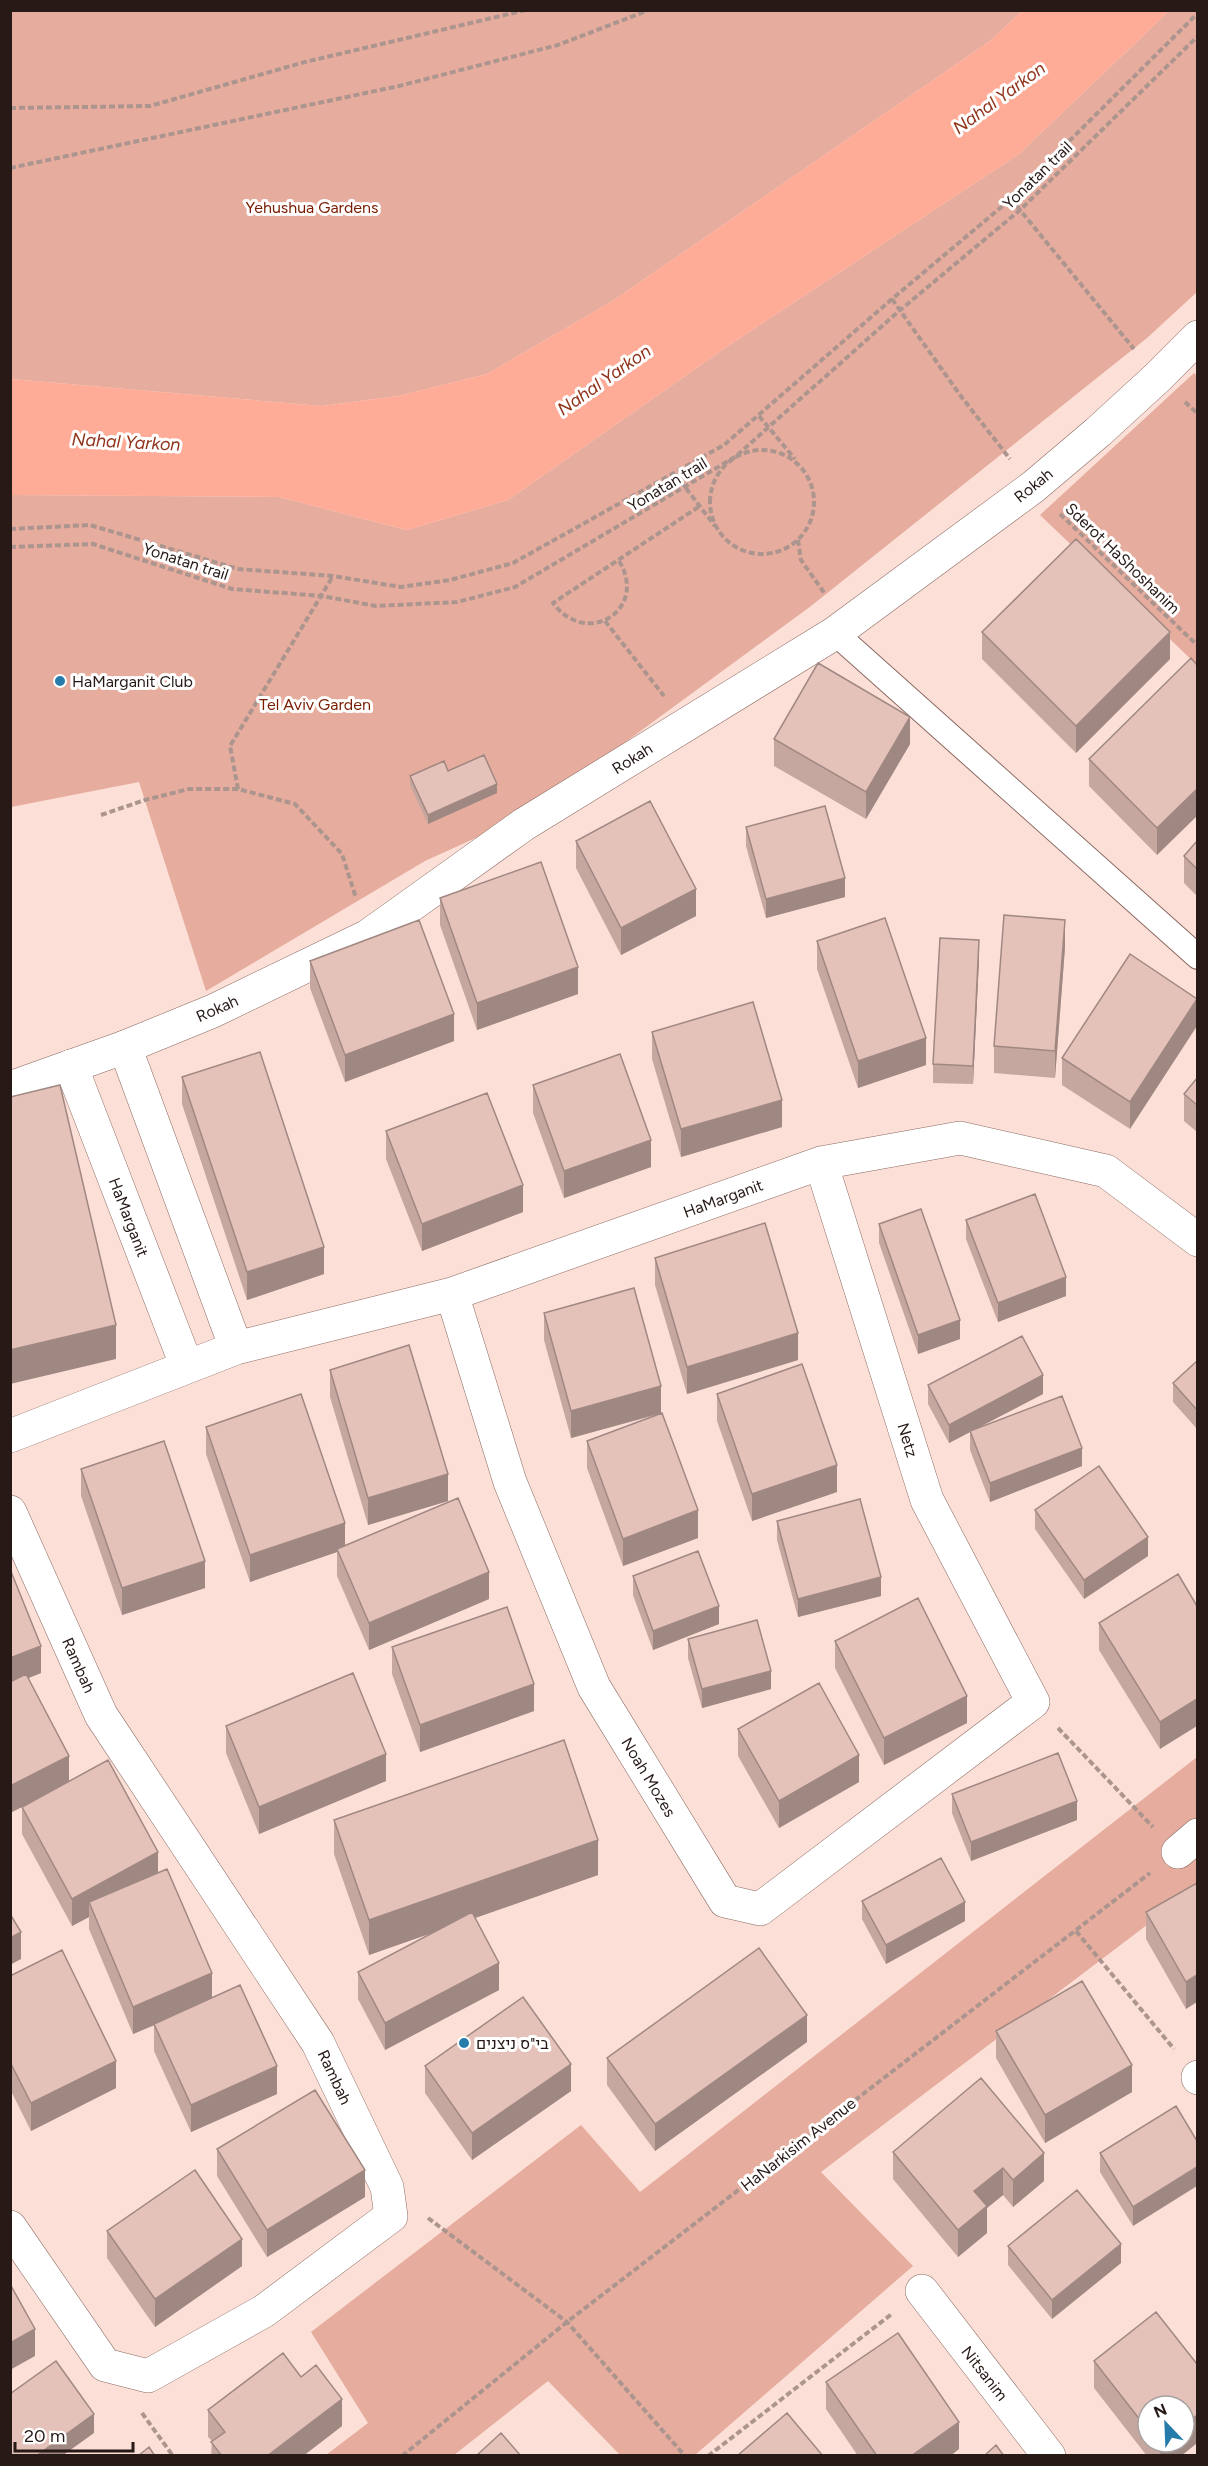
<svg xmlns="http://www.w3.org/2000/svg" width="1208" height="2466" viewBox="0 0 1208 2466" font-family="Figtree,Heebo,sans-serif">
<rect width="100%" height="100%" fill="#fcdfd7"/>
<!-- green -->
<path fill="#e6ac9d" d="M10,11H1022L990,41L614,300L487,374L398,396L321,406L11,379Z
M1169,11H1197V292L1147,338L811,606L526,815L425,861L206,991L139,782L11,807V495L279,497L407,530L508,500L728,346L1019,154Z
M1194,373L1198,376L1197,665L1040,515Z
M1197,1757V1887L821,2172L913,2266L695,2455H620L548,2381L454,2455H326L368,2423L311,2332L581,2125L640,2192Z"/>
<!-- water -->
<path fill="#feac97" d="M1022,11H1169L1019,154L728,346L508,500L407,530L279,497L11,495V379L321,406L398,396L487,374L614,300L990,41Z"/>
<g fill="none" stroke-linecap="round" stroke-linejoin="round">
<!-- lane casing -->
<g stroke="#8a6a62" stroke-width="26">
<path id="lane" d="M835,633L1198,957"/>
</g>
<!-- street casing -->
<g stroke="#8a6a62" stroke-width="34">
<path id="street" d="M125,1047L236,1348
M71,1066L187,1367
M452,1294L510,1482L594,1687L725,1901L760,1909L1033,1702L927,1500L821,1163
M10,1436L236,1348L452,1294L821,1163L960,1138L1106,1171L1198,1240
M10,1512L101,1715L318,2043L387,2187L391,2216L264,2311L148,2376L105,2365L10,2227
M1178,1852L1198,1835
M1198,2077V2078
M922,2291L1049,2456"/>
</g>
<!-- secondary casing -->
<g stroke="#8a6a62" stroke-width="34">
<path id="secondary" d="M10,1088L125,1047L213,1011L368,936L523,825L835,633L1033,487L1098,432L1158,377L1198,337"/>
</g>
<!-- path -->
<path stroke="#ac958f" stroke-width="4" stroke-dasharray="6 3" stroke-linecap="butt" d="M10,108L150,106L305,62L526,10
M10,168L399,86L558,45L649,10
M1011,199L1134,349
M892,299L960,395L1010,459
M1185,402L1198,414
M759,416L795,459
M710 502a52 52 0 1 1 104 0a52 52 0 1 1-104 0Z
M675,474L715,526
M1060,514L1198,646
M10,529L90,525L238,569L333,576L401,587L450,580L513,563L724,445L892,299L1011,199L1198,13
M798,540L801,560L825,594
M10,547L93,544L232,589L322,596L376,606L457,602L515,587L735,457L899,311L1020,210L1198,36
M619,561C649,609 587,649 553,603L700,506
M605,621L664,696
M238,789L230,746L333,576
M101,815L145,800L189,789H238L295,804L342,854L356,898
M1058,1728L1153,1827
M1076,1931L1174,2049
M428,2218L567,2322L685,2456
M142,2413L173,2456
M402,2456L567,2322L1150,1873
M708,2456L893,2313"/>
<!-- lane -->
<use href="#lane" stroke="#fff" stroke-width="24"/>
<!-- street -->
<use href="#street" stroke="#fff" stroke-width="33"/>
<!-- secondary -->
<use href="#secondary" stroke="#fff" stroke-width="33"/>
</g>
<!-- wall -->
<path fill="#c5a79f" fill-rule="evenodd" d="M982,632L1170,659L1076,753L982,659Z
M1197,665L1157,855L1089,786V759Z
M774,739L910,744L866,819L774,766Z
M448,771L497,793L428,824L410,785V776Z
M746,827L845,897L766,918L746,846Z
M576,841L696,916L621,955L576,868Z
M1197,841V896L1184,883V856Z
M440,898L578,994L477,1030L440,925Z
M817,941L926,1065L858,1088L817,969Z
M1065,947L1055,1078L994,1073V1046Z
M1130,954V1129L1062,1085V1058Z
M979,959L973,1084L933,1083V1064Z
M310,961L454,1041L345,1082L310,988Z
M652,1032L782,1127L681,1157L652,1059Z
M182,1077L324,1274L247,1300L182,1104Z
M1197,1078V1132L1184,1121V1094Z
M533,1085L651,1167L564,1198L533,1113Z
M386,1131L523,1212L422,1251L386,1159Z
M966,1220L1066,1296L998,1322L966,1239Z
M879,1224L960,1339L918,1354L879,1243Z
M655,1258L798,1360L687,1394L655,1285Z
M544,1313L661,1413L698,1538L623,1566L587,1468V1441L660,1414L571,1438L544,1340Z
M1197,1361V1429L1173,1402V1383Z
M330,1370L448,1501L368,1525L330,1397Z
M928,1385L1043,1394L977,1428L1082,1466L990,1502L970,1450V1432L949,1443L928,1404Z
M717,1394L837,1492L752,1521L717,1421Z
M206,1427L345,1546L489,1599L369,1650L337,1576V1552L250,1582L206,1454Z
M81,1469L205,1588L122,1615L81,1496Z
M1035,1510L1148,1556L1084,1599L1035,1529Z
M777,1521L881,1596L798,1617L777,1540Z
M10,1569L41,1673L29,1678L69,1781L158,1873L212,1998L277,2094L191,2132L154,2051V2025L133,2034L89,1929V1917L72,1926L22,1834V1807L10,1813Z
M1178,1574L1160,1749L1099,1650V1623Z
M633,1576L719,1624L653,1650L633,1595Z
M688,1639L771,1689L702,1708L688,1658Z
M835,1641L967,1723L884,1765L835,1668Z
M392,1647L534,1711L420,1752L392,1674Z
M226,1726L386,1781L259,1834L226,1753Z
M738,1729L859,1782L779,1828L738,1756Z
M952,1794L1077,1820L971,1861L952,1813Z
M334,1820L598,1875L475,1918L499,1990L385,2050L358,1999V1972L434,1932L369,1955L334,1854Z
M1197,1883L1186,2009L1146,1939V1912Z
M862,1901L965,1921L886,1964L862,1919Z
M10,1976L116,2088L31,2131L10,2089Z
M996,2031L1132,2092L1045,2143L996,2058Z
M807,2042L655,2151L607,2085V2058Z
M425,2066L571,2091L472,2160L425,2093Z
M1176,2106L1133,2226L1100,2172V2153Z
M217,2149L365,2197L267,2257L217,2176Z
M893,2152L1044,2153V2181L1013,2207L1003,2195L987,2208V2233L958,2257L893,2179Z
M107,2231L242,2266L155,2327L107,2258Z
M1008,2246L1121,2263L1052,2319L1008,2265Z
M1094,2361L1197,2443L1181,2456H1147L1094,2388ZM1148,2406L1184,2442H1148Z
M301,2377L342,2426L303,2456H211L212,2441L208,2437V2410Z
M826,2382L959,2449L950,2456H858L826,2409Z"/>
<!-- shaded-wall -->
<path fill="#a08882" d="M1170,632V659L1076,753V726Z
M910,717V744L866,819V792Z
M497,784V793L428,824V815Z
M1197,789V816L1157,855V828Z
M845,878V897L766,918V899Z
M696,889V916L621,955V928Z
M1065,920V947L1055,1078V1051Z
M979,940V959L973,1084V1066Z
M578,967V994L477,1030V1003Z
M1197,999V1026L1130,1129V1102Z
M454,1014V1041L345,1082V1055Z
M926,1038V1065L858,1088V1061Z
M782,1100V1127L681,1157V1129Z
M651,1140V1167L564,1198V1171Z
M523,1185V1212L422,1251V1224Z
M324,1247V1274L247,1300V1272Z
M1066,1277V1296L998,1322V1303Z
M960,1320V1339L918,1354V1335Z
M116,1325V1359L10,1384V1350Z
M798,1333V1360L687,1394V1367Z
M1043,1375V1394L949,1443V1425Z
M661,1386V1413L571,1438V1411Z
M1082,1448V1466L990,1502V1483Z
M837,1465V1492L752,1521V1494Z
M448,1474V1501L368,1525V1498Z
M698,1510V1538L623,1566V1539Z
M345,1523V1550L337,1549V1552L250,1582V1555Z
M1148,1537V1556L1084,1599V1580Z
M205,1561V1588L122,1615V1588Z
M489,1572V1599L369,1650V1623Z
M881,1577V1596L798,1617V1599Z
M719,1606V1624L653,1650V1631Z
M41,1646V1673L10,1685V1658Z
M771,1671V1689L702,1708V1689Z
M534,1684V1711L420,1752V1725Z
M967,1696V1723L884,1765V1738Z
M1197,1699V1726L1160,1749V1722Z
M386,1754V1781L259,1834V1807Z
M859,1755V1782L779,1828V1801Z
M69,1756V1783L10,1813V1786Z
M1077,1801V1820L971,1861V1842Z
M598,1840V1875L369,1955V1920Z
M158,1852V1879L89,1902V1917L72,1926V1899Z
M965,1902V1921L886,1964V1945Z
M21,1932V1959L10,1965V1938Z
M499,1963V1990L385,2050V2023Z
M212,1973V2001L133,2034V2007Z
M1197,1975V2002L1186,2009V1982Z
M807,2015V2042L655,2151V2124Z
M116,2061V2088L31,2131V2103Z
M571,2064V2091L472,2160V2133Z
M1132,2065V2092L1045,2143V2115Z
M277,2066V2094L191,2132V2105Z
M1044,2153V2181L1013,2207V2180Z
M1197,2167V2186L1133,2226V2207Z
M1003,2168V2195L987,2208V2233L958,2257V2230L974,2191Z
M365,2170V2197L267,2257V2230Z
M242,2239V2266L155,2327V2299Z
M1121,2244V2263L1052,2319V2300Z
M35,2329V2356L10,2370V2343Z
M342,2399V2426L303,2456H267Z
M94,2414V2433L62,2456H36Z
M1197,2415V2443L1181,2456H1160V2445L1163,2442H1184V2426Z
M959,2422V2449L950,2456H911Z"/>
<!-- building -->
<path fill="#e5c2b9" stroke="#a08882" stroke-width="1.5" d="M1076,539L1170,632L1076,726L982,632Z
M1191,658L1197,665V789L1157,828L1089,759Z
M818,663L910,717L866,792L774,739Z
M484,755L497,784L428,815L410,776L444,761L448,771Z
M650,801L696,889L621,928L576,841Z
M825,806L845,878L766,899L746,827Z
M1197,841V869L1184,856Z
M541,862L578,967L477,1003L440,898Z
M1004,915L1065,920L1055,1051L994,1046Z
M885,918L926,1038L858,1061L817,941Z
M419,920L454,1014L345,1055L310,961Z
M940,938L979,940L973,1066L933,1064Z
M1130,954L1197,999L1130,1102L1062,1058Z
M753,1002L782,1100L681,1129L652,1032Z
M260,1052L324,1247L247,1272L182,1077Z
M620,1054L651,1140L564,1171L533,1085Z
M1197,1078V1105L1184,1094Z
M60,1085L116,1325L10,1350V1097Z
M487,1093L523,1185L422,1224L386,1131Z
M1035,1194L1066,1277L998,1303L966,1220Z
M921,1209L960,1320L918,1335L879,1224Z
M765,1223L798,1333L687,1367L655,1258Z
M634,1288L661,1386L571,1411L544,1313Z
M1022,1336L1043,1375L949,1425L928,1385Z
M409,1345L448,1474L368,1498L330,1370Z
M1197,1361V1410L1173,1383Z
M802,1364L837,1465L752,1494L717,1394Z
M301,1394L345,1523L250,1555L206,1427Z
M1062,1396L1082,1448L990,1483L970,1431Z
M662,1413L698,1510L623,1539L587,1441Z
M164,1441L205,1561L122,1588L81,1469Z
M1099,1466L1148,1537L1084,1580L1035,1510Z
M458,1498L489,1572L369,1623L337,1549Z
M860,1499L881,1577L798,1599L777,1521Z
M698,1551L719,1606L653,1631L633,1576Z
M10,1569L41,1646L10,1658Z
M1178,1574L1197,1606V1699L1160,1722L1099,1623Z
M918,1598L967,1696L884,1738L835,1641Z
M507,1607L534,1684L420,1725L392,1647Z
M757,1620L771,1671L702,1689L688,1639Z
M353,1673L386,1754L259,1807L226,1726Z
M26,1674L69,1756L10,1786V1682Z
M819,1683L859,1755L779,1801L738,1729Z
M564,1740L598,1840L369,1920L334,1820Z
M1058,1753L1077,1801L971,1842L952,1794Z
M108,1760L158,1852L72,1899L22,1807Z
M941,1858L965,1902L886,1945L862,1901Z
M167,1869L212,1973L133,2007L89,1902Z
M1197,1883V1975L1186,1982L1146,1912Z
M472,1912L499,1963L385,2023L358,1972Z
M10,1914L21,1932L10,1938Z
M759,1948L807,2015L655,2124L607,2058Z
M62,1950L116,2061L31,2103L10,2062V1976Z
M1082,1981L1132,2065L1045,2115L996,2031Z
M240,1985L277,2066L191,2105L154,2024Z
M523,1997L571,2064L472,2133L425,2066Z
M981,2078L1044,2153L1013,2180L1003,2168L974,2191L987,2206L958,2230L893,2152Z
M315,2090L365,2170L267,2230L217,2149Z
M1176,2106L1197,2141V2167L1133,2207L1100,2153Z
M195,2170L242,2239L155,2299L107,2231Z
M1077,2190L1121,2244L1052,2300L1008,2246Z
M10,2284L35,2329L10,2343Z
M1156,2312L1197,2364V2415L1184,2426V2406H1148V2430L1094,2361Z
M898,2333L959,2422L911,2456H877L826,2382Z
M283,2353L301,2377L316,2365L342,2399L267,2456H222L211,2442L225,2432L208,2410Z
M56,2361L94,2414L36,2456H11L10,2394Z
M787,2413L823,2456H737Z
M501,2433L521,2456H476Z
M996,2445L1004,2456H984Z
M149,2447L155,2456H138Z"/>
<!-- markers -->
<g fill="#257cab" stroke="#fff" stroke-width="2">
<circle cx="60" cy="681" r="6"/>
<circle cx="464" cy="2043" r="6"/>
</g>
<g text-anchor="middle" stroke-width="6" stroke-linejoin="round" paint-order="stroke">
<!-- street labels -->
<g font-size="16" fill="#261916" stroke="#fff">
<text transform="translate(1037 175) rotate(-44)" y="6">Yonatan trail</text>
<text transform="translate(667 484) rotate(-31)" y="6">Yonatan trail</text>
<text transform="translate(1033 485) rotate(-39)" y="6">Rokah</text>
<text transform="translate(1123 558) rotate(44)" y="6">Sderot HaShoshanim</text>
<text transform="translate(186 561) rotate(18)" y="6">Yonatan trail</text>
<text transform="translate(632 758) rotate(-32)" y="6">Rokah</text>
<text transform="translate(217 1008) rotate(-24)" y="6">Rokah</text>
<text transform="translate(723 1198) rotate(-20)" y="6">HaMarganit</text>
<text transform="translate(129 1217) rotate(69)" y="6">HaMarganit</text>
<text transform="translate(908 1440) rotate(73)" y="6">Netz</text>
<text transform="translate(79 1665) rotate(66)" y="6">Rambah</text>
<text transform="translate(649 1777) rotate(59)" y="6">Noah Mozes</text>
<text transform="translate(335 2077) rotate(65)" y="6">Rambah</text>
<text transform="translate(798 2144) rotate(-38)" y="6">HaNarkisim Avenue</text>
<text transform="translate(985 2373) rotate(52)" y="6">Nitsanim</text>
</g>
<!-- park labels -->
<g font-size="16" fill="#791c02" stroke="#fff">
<text x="312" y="213">Yehushua Gardens</text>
<text x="315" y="710">Tel Aviv Garden</text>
</g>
<!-- poi labels -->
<g font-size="16" fill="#261916" stroke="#fff" text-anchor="start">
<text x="72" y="687">HaMarganit Club</text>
<text x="476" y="2049">בי"ס ניצנים</text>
</g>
<!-- water labels -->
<g font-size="18" font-style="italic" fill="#91341c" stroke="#fff">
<text transform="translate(999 98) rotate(-36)" y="6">Nahal Yarkon</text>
<text transform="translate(604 380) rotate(-35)" y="6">Nahal Yarkon</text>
<text transform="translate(126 442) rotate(3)" y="6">Nahal Yarkon</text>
</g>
</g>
<!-- border -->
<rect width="1208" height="2466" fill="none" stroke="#261916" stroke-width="24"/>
<!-- north arrow -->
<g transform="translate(1166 2424) rotate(337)"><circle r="28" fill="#ffffff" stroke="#a8a3a2" stroke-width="1.5"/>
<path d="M0-4.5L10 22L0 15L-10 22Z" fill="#257cab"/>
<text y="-9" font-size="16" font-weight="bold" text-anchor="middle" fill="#261916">N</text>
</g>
<!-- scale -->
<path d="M15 2442v9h118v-9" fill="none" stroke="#261916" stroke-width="3"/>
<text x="24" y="2442" font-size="18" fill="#261916" stroke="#ffffff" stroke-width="4.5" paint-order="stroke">20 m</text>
</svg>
